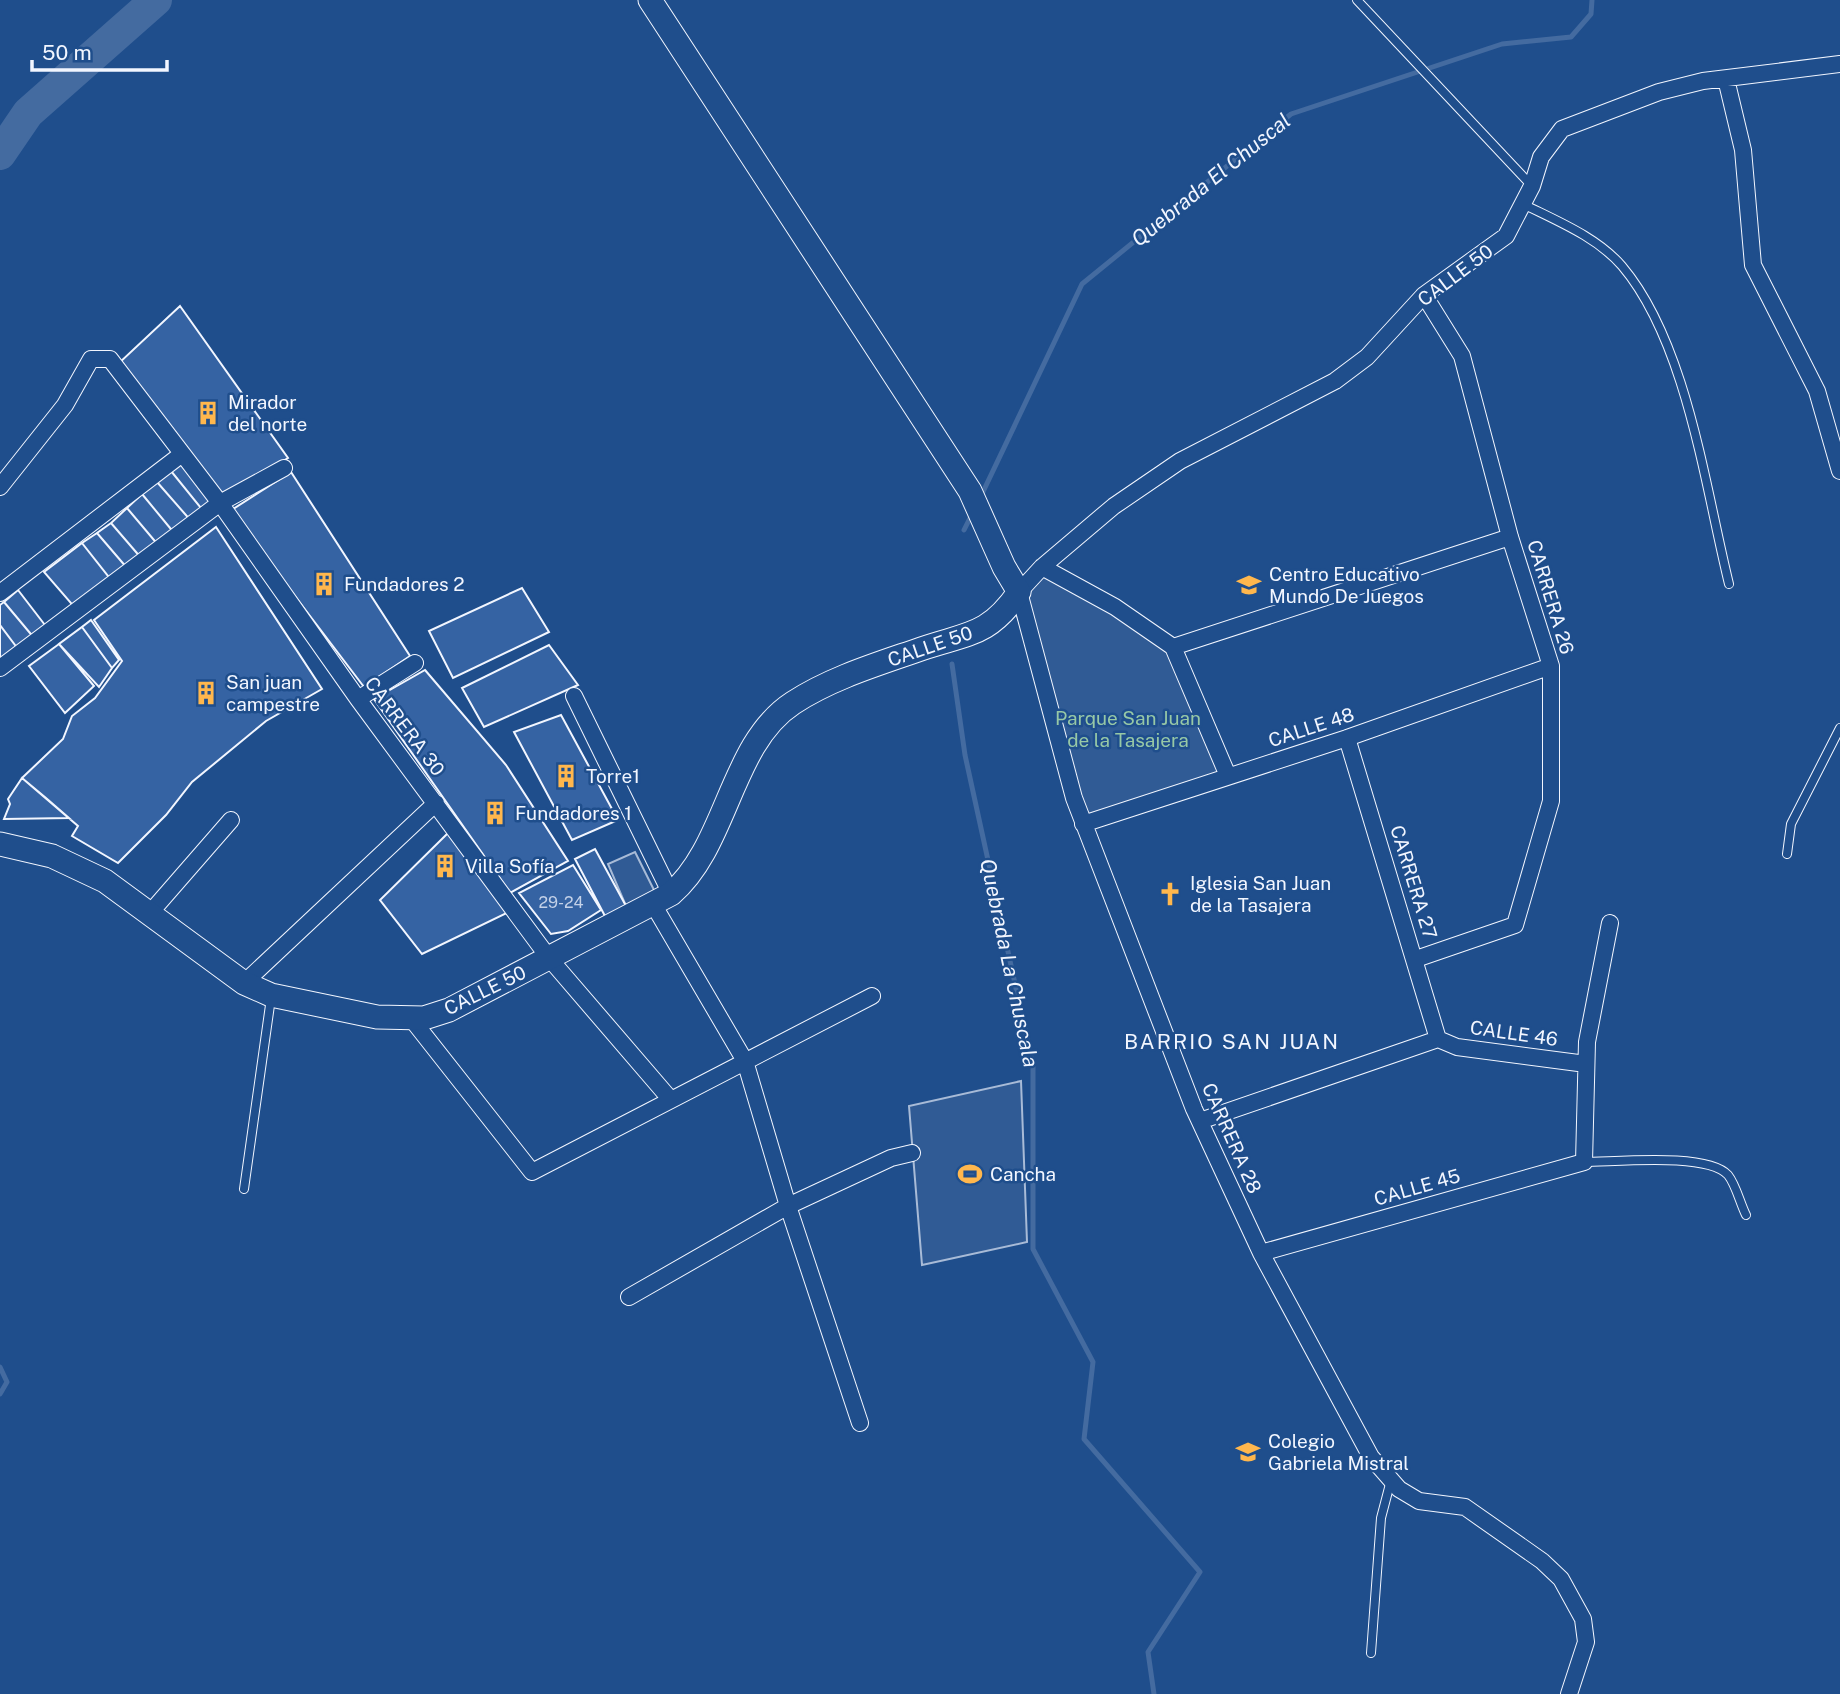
<svg xmlns="http://www.w3.org/2000/svg" width="1840" height="1694" viewBox="0 0 1840 1694" font-family="'Public Sans',sans-serif">
<rect width="100%" height="100%" fill="#1f4e8c"/>
<!-- built -->
<path fill="#305b95" stroke="#a8bbd7" stroke-width="2" d="M1042,567L1171,648L1225,776L1084,823L1013,603Z
M635,852L655,892L626,906L608,864Z
M1021,1081L1027,1242L922,1265L909,1106Z"/>
<g fill="none" stroke-linecap="round" stroke-linejoin="round">
<!-- stream -->
<path stroke="#446ba0" stroke-width="5" d="M981,496L1082,284L1291,114L1502,44L1571,37L1591,14L1592,0
M964,530L972,514
M952,664L965,755L1033,1066V1249L1093,1362L1084,1439L1200,1572L1148,1652L1154,1694
M0,1367L7,1382L0,1394"/>
<!-- river -->
<path stroke="#446ba0" stroke-width="32" d="M0,154L28,113L156,0"/>
</g>
<!-- building -->
<path fill="#3563a3" stroke="#f2f6ff" stroke-width="2" d="M180,306L288,458L223,498L119,363Z
M182,462L213,505L205,513L171,471Z
M171,471L205,513L192,522L157,482Z
M291,472L410,656L364,687L230,511Z
M157,482L192,522L175,534L142,494Z
M142,494L175,534L159,546L127,508Z
M127,508L159,546L142,559L111,523Z
M111,523L142,559L127,568L97,533Z
M216,527L322,689L266,721L192,782L166,815L118,863L72,836L78,826L22,778L63,739L72,716L95,698L122,661L94,620Z
M97,533L127,568L112,581L82,543Z
M82,543L112,581L76,609L44,572Z
M522,588L549,632L453,678L429,631Z
M18,590L48,629L35,639L4,602Z
M4,602L35,639L18,649L0,625V605Z
M91,620L119,660L112,668L82,627Z
M0,625L18,649L0,662Z
M82,627L112,668L99,687L59,644Z
M59,644L94,686L65,713L29,666Z
M549,645L578,685L484,727L462,688Z
M425,670L506,765L568,861L510,893L374,699Z
M561,715L618,820L572,840L514,732Z
M22,778L46,798L69,818L4,819L10,804L8,799Z
M448,833L513,910L422,954L380,900Z
M595,849L626,906L606,918L575,859Z
M573,865L601,910L568,931L551,934L519,893Z"/>
<g fill="none" stroke-linecap="round" stroke-linejoin="round">
<!-- lane casing -->
<g stroke="#f2f6ff" stroke-width="10">
<path id="lane" d="M1357,0L1532,186
M1523,204C1557,221 1597,237 1622,266C1687,343 1705,487 1729,584
M1787,854L1791,824L1840,728
M1584,1162C1615,1162 1707,1152 1728,1175C1736,1185 1740,1203 1746,1215
M244,1189L271,998
M1371,1653L1381,1518L1391,1480"/>
</g>
<!-- street casing -->
<g stroke="#f2f6ff" stroke-width="18">
<path id="street" d="M1726,79L1743,150L1753,265L1817,391L1840,471
M0,487L65,405L91,359H110L220,503L358,699L549,958L671,1100
M1042,567L1115,607L1173,647L1228,776
M0,593L182,454
M1173,647L1510,537
M0,668L220,503L284,468
M574,696L671,894
M358,699L415,663
M1347,738L1438,1039
M1083,824L1347,738L1551,666
M653,904L745,1061L788,1206L860,1423
M150,913L231,820
M1416,959L1515,925L1551,801V666L1510,537L1462,356L1424,295
M244,983L436,803
M410,1017L532,1172L872,996
M1200,1121L1438,1039L1457,1047L1586,1064
M1261,1253L1584,1162L1587,1042L1610,923
M629,1297L788,1206L891,1158L912,1153
M1569,1694L1586,1642L1583,1619L1561,1579L1542,1561L1465,1507L1419,1501L1399,1489L1371,1457L1261,1253L1194,1109L1074,798L1019,592L1042,567L1114,506L1180,461L1335,381L1367,357L1424,295L1506,236L1532,186L1541,157L1562,129L1659,92L1703,81L1840,64"/>
</g>
<!-- secondary casing -->
<g stroke="#f2f6ff" stroke-width="25">
<path id="secondary" d="M0,844L52,856L105,881L244,983L271,995L377,1017L424,1018L449,1010L671,894C728,845 730,744 793,703C831,678 878,664 921,649C967,633 988,637 1019,592L1004,567L970,491L650,0"/>
</g>
<!-- lane -->
<use href="#lane" stroke="#1f4e8c" stroke-width="8"/>
<!-- street -->
<use href="#street" stroke="#1f4e8c" stroke-width="16"/>
<!-- secondary -->
<use href="#secondary" stroke="#1f4e8c" stroke-width="23"/>
</g>
<!-- icons -->
<defs>
<g id="building-bare" transform="scale(1.89)"><path d="M-4-6H4V6H1V3H-1V6H-4ZM-2.5-4.3h1.7v1.8h-1.7ZM.8-4.3h1.7v1.8H.8ZM-2.5-1h1.7V.8h-1.7ZM.8-1h1.7V.8H.8Z" fill="#ffb74d" stroke="#1f4e8c" stroke-width="2.5" paint-order="stroke"/></g>
<g id="school-bare" transform="scale(1.89)"><path d="M0-5L7-2L0 1L-7-2ZM-4 1L0 2.5L4 1V4Q0 6-4 4Z" fill="#ffb74d" stroke="#1f4e8c" stroke-width="2.5" paint-order="stroke"/></g>
<g id="church-bare" transform="scale(1.89)"><path d="M-1.2-6h2.4v3.5h3.3v2.4h-3.3V6h-2.4V-.1h-3.3v-2.4h3.3Z" fill="#ffb74d" stroke="#1f4e8c" stroke-width="2.5" paint-order="stroke"/></g>
<g id="stadium-bare" transform="scale(1.89)"><path d="M0-5a6.5 5 0 1 0 0 10a6.5 5 0 1 0 0-10ZM-3.5-1.8h7v3.6h-7Z" fill="#ffb74d" stroke="#1f4e8c" stroke-width="2.5" paint-order="stroke"/></g>
</defs>
<g fill-rule="evenodd">
<use href="#building-bare" x="208" y="413"/>
<use href="#building-bare" x="324" y="584"/>
<use href="#school-bare" x="1249" y="585"/>
<use href="#building-bare" x="206" y="693"/>
<use href="#building-bare" x="566" y="776"/>
<use href="#building-bare" x="495" y="813"/>
<use href="#building-bare" x="445" y="866"/>
<use href="#church-bare" x="1170" y="894"/>
<use href="#stadium-bare" x="970" y="1174"/>
<use href="#school-bare" x="1248" y="1452"/>
</g>
<g text-anchor="middle" stroke-width="5" stroke-linejoin="round" paint-order="stroke">
<!-- number labels -->
<g font-size="16" fill="#c3d1e8">
<text x="561" y="908">29-24</text>
</g>
<!-- street labels -->
<g font-size="19" fill="#f2f6ff" stroke="#1f4e8c">
<text transform="translate(1455 275) rotate(-37)" y="7">CALLE 50</text>
<text transform="translate(1551 597) rotate(73)" y="7">CARRERA 26</text>
<text transform="translate(930 646) rotate(-19)" y="7">CALLE 50</text>
<text transform="translate(405 726) rotate(53)" y="7">CARRERA 30</text>
<text transform="translate(1311 727) rotate(-18)" y="7">CALLE 48</text>
<text transform="translate(1414 882) rotate(73)" y="7">CARRERA 27</text>
<text transform="translate(485 990) rotate(-26)" y="7">CALLE 50</text>
<text transform="translate(1514 1033) rotate(8)" y="7">CALLE 46</text>
<text transform="translate(1232 1138) rotate(66)" y="7">CARRERA 28</text>
<text transform="translate(1417 1187) rotate(-16)" y="7">CALLE 45</text>
</g>
<!-- poi labels -->
<g font-size="19" fill="#f2f6ff" stroke="#1f4e8c" text-anchor="start">
<text x="228" y="409">Mirador<tspan x="228" dy="22">del norte</tspan></text>
<text x="1269" y="581">Centro Educativo<tspan x="1269" dy="22">Mundo De Juegos</tspan></text>
<text x="344" y="591">Fundadores 2</text>
<text x="226" y="689">San juan<tspan x="226" dy="22">campestre</tspan></text>
<text x="586" y="783">Torre1</text>
<text x="515" y="820">Fundadores 1</text>
<text x="465" y="873">Villa Sofía</text>
<text x="1190" y="890">Iglesia San Juan<tspan x="1190" dy="22">de la Tasajera</tspan></text>
<text x="990" y="1181">Cancha</text>
<text x="1268" y="1448">Colegio<tspan x="1268" dy="22">Gabriela Mistral</tspan></text>
</g>
<!-- park labels -->
<g font-size="19" fill="#97c8a6" stroke="#1f4e8c">
<text x="1128" y="725">Parque San Juan<tspan x="1128" dy="22">de la Tasajera</tspan></text>
</g>
<!-- water labels -->
<g font-size="21" font-style="italic" fill="#f2f6ff" stroke="#1f4e8c">
<text transform="translate(1211 180) rotate(-39)" y="7">Quebrada El Chuscal</text>
<text transform="translate(1009 963) rotate(78)" y="7">Quebrada La Chuscala</text>
</g>
<!-- neighbourhood labels -->
<g font-size="21" letter-spacing="2" fill="#f2f6ff" stroke="#1f4e8c">
<text x="1232" y="1049">BARRIO SAN JUAN</text>
</g>
</g>
<!-- scale -->
<path d="M32 60v10h135v-10" fill="none" stroke="#f2f6ff" stroke-width="3.5"/>
<text x="42" y="60" font-size="21" fill="#f2f6ff" stroke="#1f4e8c" stroke-width="5" paint-order="stroke">50 m</text>
</svg>
